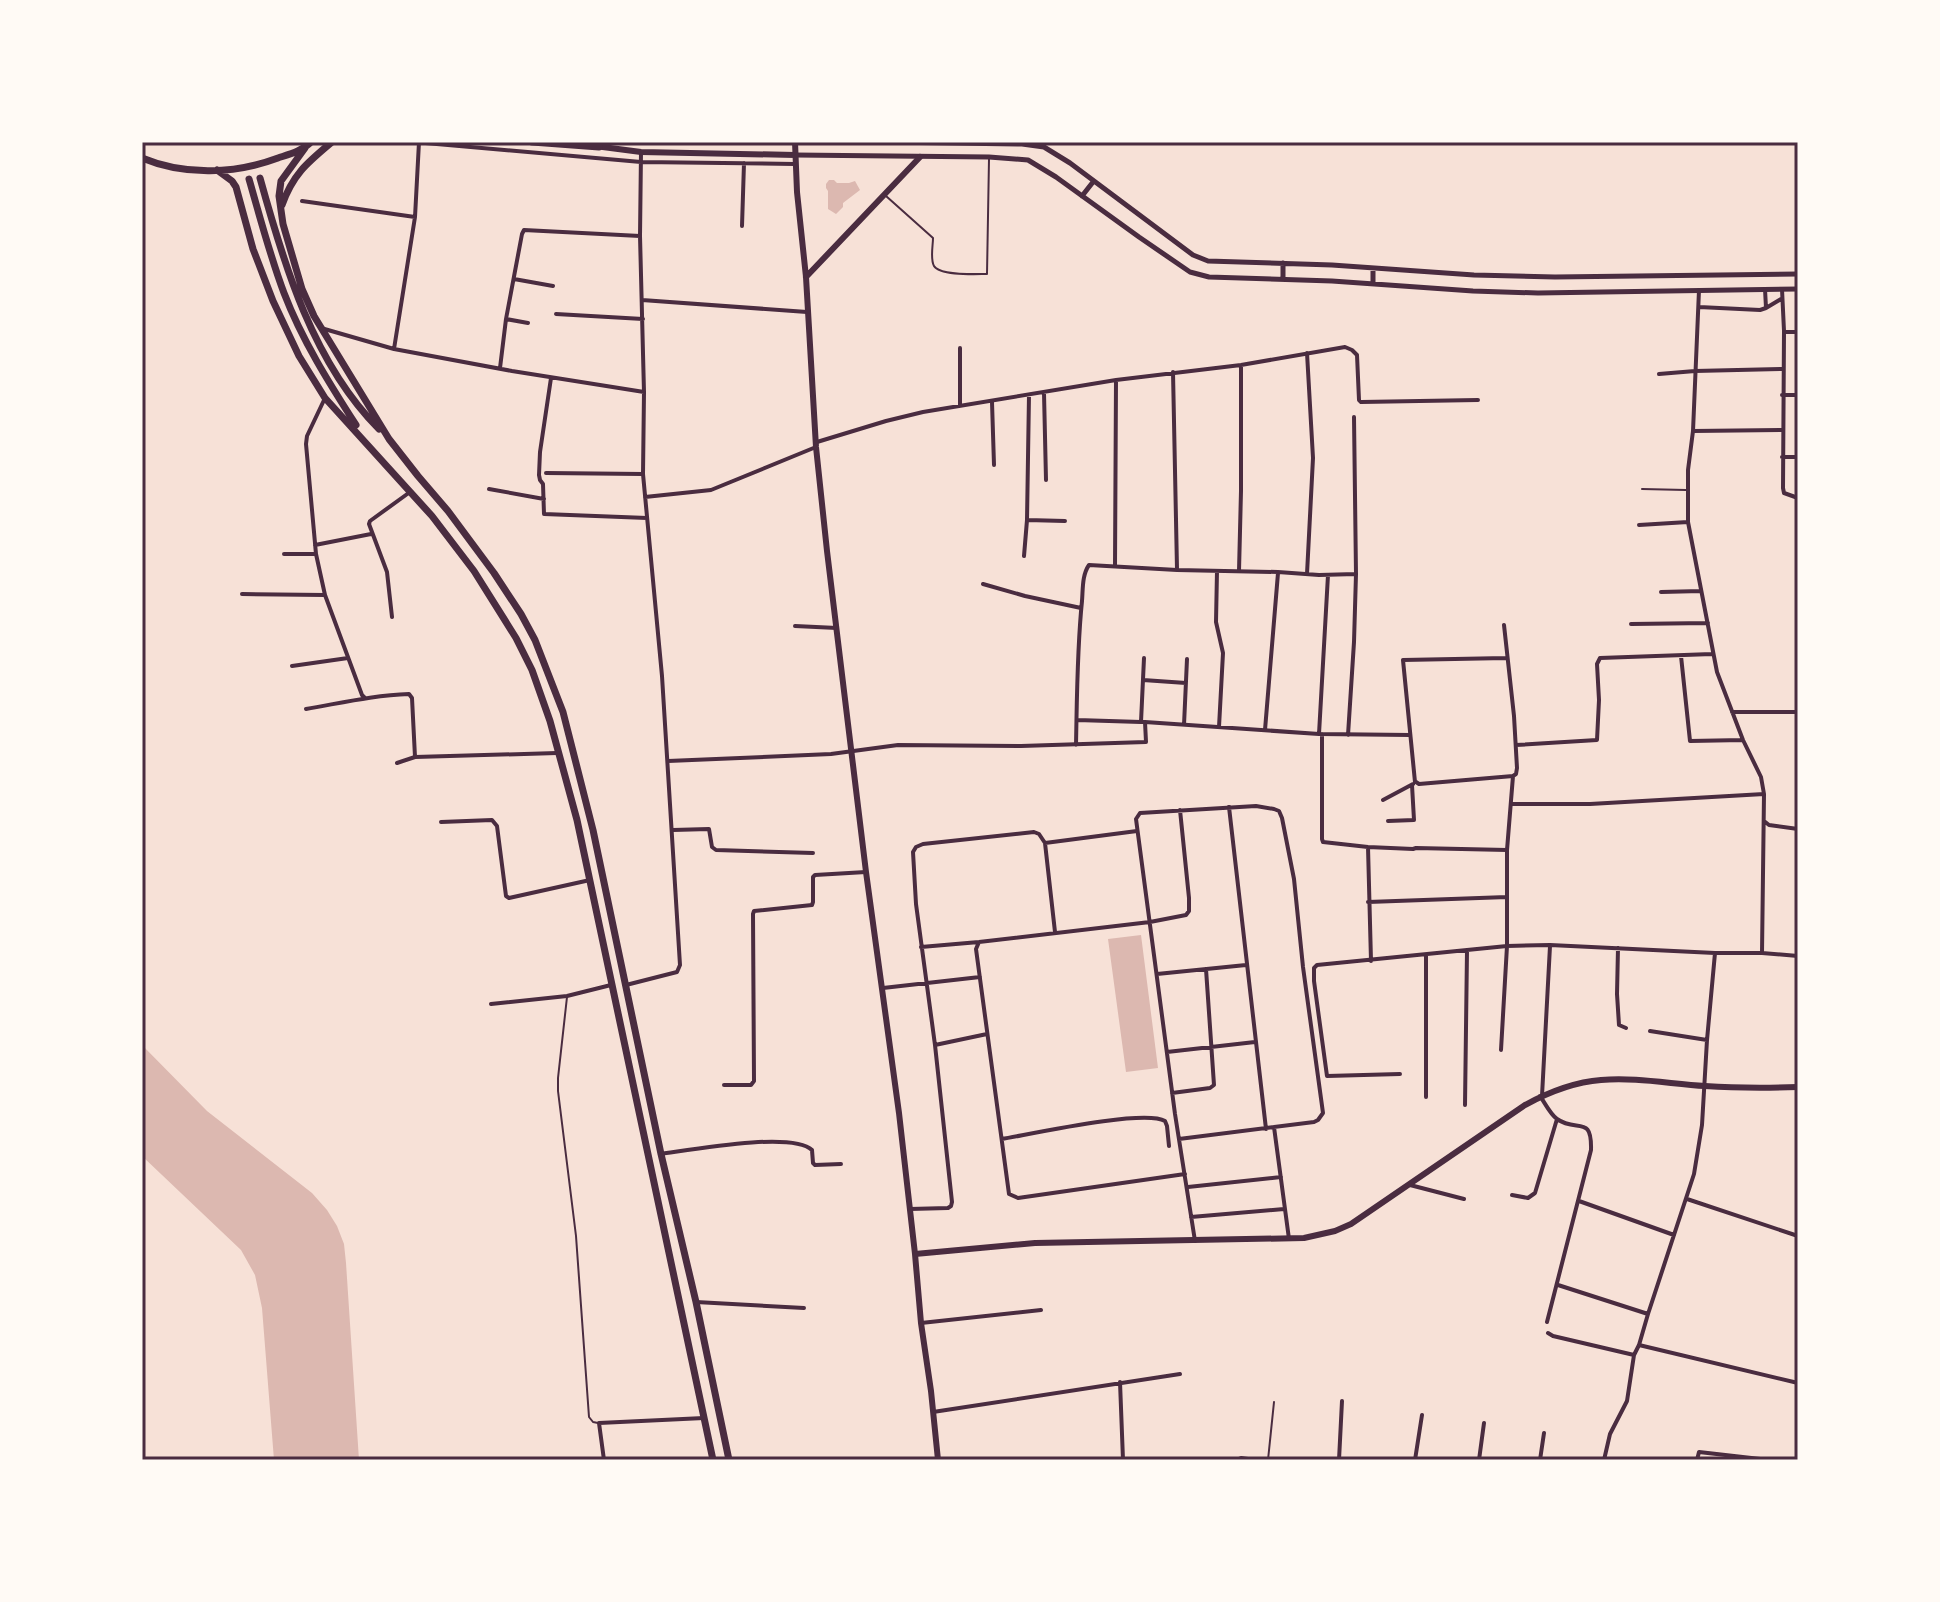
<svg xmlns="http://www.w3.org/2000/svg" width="1940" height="1602" viewBox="0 0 1940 1602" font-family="'Fira Sans',sans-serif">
<rect width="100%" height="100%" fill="#f7e1d7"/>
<!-- water -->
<path fill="#dcb8b0" d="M829,180H834L837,183H849L855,181L860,190L843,203V207L836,214L828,209V191L826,188V184Z
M1141,935L1158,1068L1126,1072L1108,939Z
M142,1045L207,1111L312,1193L327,1210L337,1226L344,1244L346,1263L359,1460H274L262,1308L255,1275L241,1250L142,1156Z"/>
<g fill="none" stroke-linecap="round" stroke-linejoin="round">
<!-- service -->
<path stroke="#4a2c40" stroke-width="2" d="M886,196L933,238C933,246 930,259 934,266C940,276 976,274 987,274L989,159
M1642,489L1686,490
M567,997L558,1078V1091L576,1236L589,1417L593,1422L598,1423
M1268,1460L1274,1402"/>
<!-- minor -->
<path stroke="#4a2c40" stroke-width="4" d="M414,142L641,162L795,164
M302,201L415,217
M742,226L744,163
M514,279L553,286
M1782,289L1784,331L1783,488L1784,493L1798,498
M1699,290L1693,431L1688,470V522L1717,672L1743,740L1761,777L1764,794L1762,953
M642,300L807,312
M1699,307L1760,310L1766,308L1765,289
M1766,308L1781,299
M556,314L643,319
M506,319L528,323
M321,328L394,349L512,371L644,392
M1784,332H1798
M960,348V406
M394,349L415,217L419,142
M500,368L506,319L522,234L524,230L640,236
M1173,372L1177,569
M1659,374L1695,371L1783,369
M551,378L540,452L539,475L540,480L543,484L544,514L647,518
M1044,393L1046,480
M1782,395H1798
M325,398L307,436L306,444L316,554L325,595L362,695L365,698
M992,402L994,465
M1693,431L1782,430
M817,442L886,421L923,412L1116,380L1241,365L1345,347L1352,350L1357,355L1359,400L1361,402L1478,400
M1782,457H1798
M546,473L643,474
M489,489L544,499
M645,497L711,490L816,447
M1027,520L1065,521
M1639,525L1688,522
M315,545L371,534
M284,554H316
M1024,556L1027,520L1029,395
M1115,566L1116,380
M1217,571L1216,622L1223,653L1219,727
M1239,571L1241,491V366
M1307,574L1313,458L1307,353
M983,584L1025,596L1081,608
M1661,592L1701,591
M242,594L325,595
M392,617L387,572L369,524L370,521L410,492
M1631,624L1708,623
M795,626L837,628
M1681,656L1690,741L1743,740
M292,666L348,658
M1143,680L1186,683
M306,709C341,703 374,695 409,694L412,698L415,757
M1732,712H1798
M1077,720L1141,722
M1145,722L1319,734L1410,735
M1184,725L1187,659
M1265,730L1278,573
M1319,734L1328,575
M1322,734V839L1323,842L1368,847L1413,849L1416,848L1507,850
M1348,735L1354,642L1356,574L1354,417
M1076,745C1077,697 1077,649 1082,601C1083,589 1082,575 1089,565L1177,570L1278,572L1319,575L1356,574
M1516,745L1597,740L1599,700L1597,664L1600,658L1712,654
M668,761L831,754L898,745L1021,746L1146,742L1145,722H1141L1144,658
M397,763L415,757L557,753
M1415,782L1403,660L1506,658
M1416,782L1419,784L1513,776
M1383,800L1413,784
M1511,804H1590L1764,794
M1229,807L1266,1129
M1388,821L1414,820L1412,785
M1764,821L1769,825L1798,829
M441,822L492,820L497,826L506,896L509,898L590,880
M673,830L709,829L712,847L716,850L813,853
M1045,843L1137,831
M1368,847L1371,961
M1368,902L1507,897
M979,942L976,949L1009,1194L1018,1198L1185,1174
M921,947L979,942L1150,922L1186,915L1189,911V898L1180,810
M1618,948L1617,994L1619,1025L1626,1028
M1426,956V1097
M1157,974L1246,965
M626,985L677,972L680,965L662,676L643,474L644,392L640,236L641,152
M883,988L980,977
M491,1004L567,996L611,985
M1650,1031L1707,1040
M935,1045L987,1034
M1501,1050L1507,946V850L1513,776L1516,774L1517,768L1514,716L1504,625
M1167,1052L1255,1042
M1400,1074L1327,1076L1314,981V968L1317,965L1507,946L1550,945L1715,953H1762L1798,956
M724,1085H751L754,1081L753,914L754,911L812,905L813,902V877L815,875L866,872
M1172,1093L1210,1088L1214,1085L1206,969
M1540,1096C1545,1103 1550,1114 1557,1119C1577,1133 1592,1114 1591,1150L1547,1322
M1542,1096L1550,946
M1465,1105L1467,951
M1274,1127L1289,1239
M1002,1139C1031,1134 1144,1109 1165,1121L1167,1126L1169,1146
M1179,1139L1314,1122L1318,1120L1323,1113L1303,967L1294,879L1282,818L1279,811L1274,809L1256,806L1140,813L1136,819L1175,1114L1195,1241
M661,1154C690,1150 792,1131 812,1150L813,1163L815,1165L841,1164
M1410,1185L1464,1199
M1188,1187L1281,1177
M1512,1195L1528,1198L1535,1193L1557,1119
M1687,1199L1798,1236
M1579,1201L1674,1235
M910,1209L948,1208L951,1206L952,1202L935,1045L916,904L913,852L916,847L923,844L1034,832L1039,834L1045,843L1055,932
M1191,1217L1284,1209
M1558,1285L1648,1314
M696,1302L804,1308
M921,1323L1041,1310
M1548,1333L1553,1336L1634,1355
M1639,1345L1798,1383
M1120,1382L1123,1460
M933,1412L1180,1374
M604,1460L599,1423L704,1418
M1236,1460L1241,1458L1255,1460
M1339,1460L1342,1401
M1415,1460L1422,1415
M1479,1460L1484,1423
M1540,1460L1544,1433
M1604,1460L1610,1434L1627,1401L1634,1355L1639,1345L1648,1314L1694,1174L1702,1125L1707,1040L1715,953
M1697,1460L1699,1452L1769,1460"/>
<!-- tertiary -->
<path stroke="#4a2c40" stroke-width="5" d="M887,142L1022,144L1044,147L1070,163L1193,255L1208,261L1332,265L1474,275L1555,277L1798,274
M795,155L989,157L1028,160L1056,177L1139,237L1190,272L1209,277L1332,281L1473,291L1538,293L1798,289
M1082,196L1093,182
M1283,263V279
M1373,284V268"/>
<!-- secondary -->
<path stroke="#4a2c40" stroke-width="6" d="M795,142L797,192L806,277L816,447L827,551L866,872L899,1113L915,1254L921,1323L931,1391L938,1460
M595,146L641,152L795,155
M806,277L920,157
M915,1254L1035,1243L1304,1238L1335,1231L1351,1224L1525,1105C1547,1093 1575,1082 1601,1080C1635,1077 1671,1084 1705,1086C1736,1088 1767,1088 1798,1087"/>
<!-- trunk -->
<path stroke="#4a2c40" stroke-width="7" d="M532,142L599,147
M305,148L281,181L279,196L283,224L302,289L314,316L389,439L418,476L448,511L494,573L521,614L535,640L563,712L593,830L661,1154L696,1302L729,1460
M142,158C185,176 235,174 278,158C290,154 302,151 311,142
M217,170L232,181L236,187L253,249L273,301L299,356L325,398L432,516L474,571L516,638L532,670L550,721L577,820L713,1460
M260,178C284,265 313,363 379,429
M249,179C260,217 270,256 284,293C302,340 329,383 356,425
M282,205C293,174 307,163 332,142"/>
</g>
<!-- border -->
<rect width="1940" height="1602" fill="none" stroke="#fffaf5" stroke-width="288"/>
<rect x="144" y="144" width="1652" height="1314" fill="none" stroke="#4a2c40" stroke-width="3"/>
</svg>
